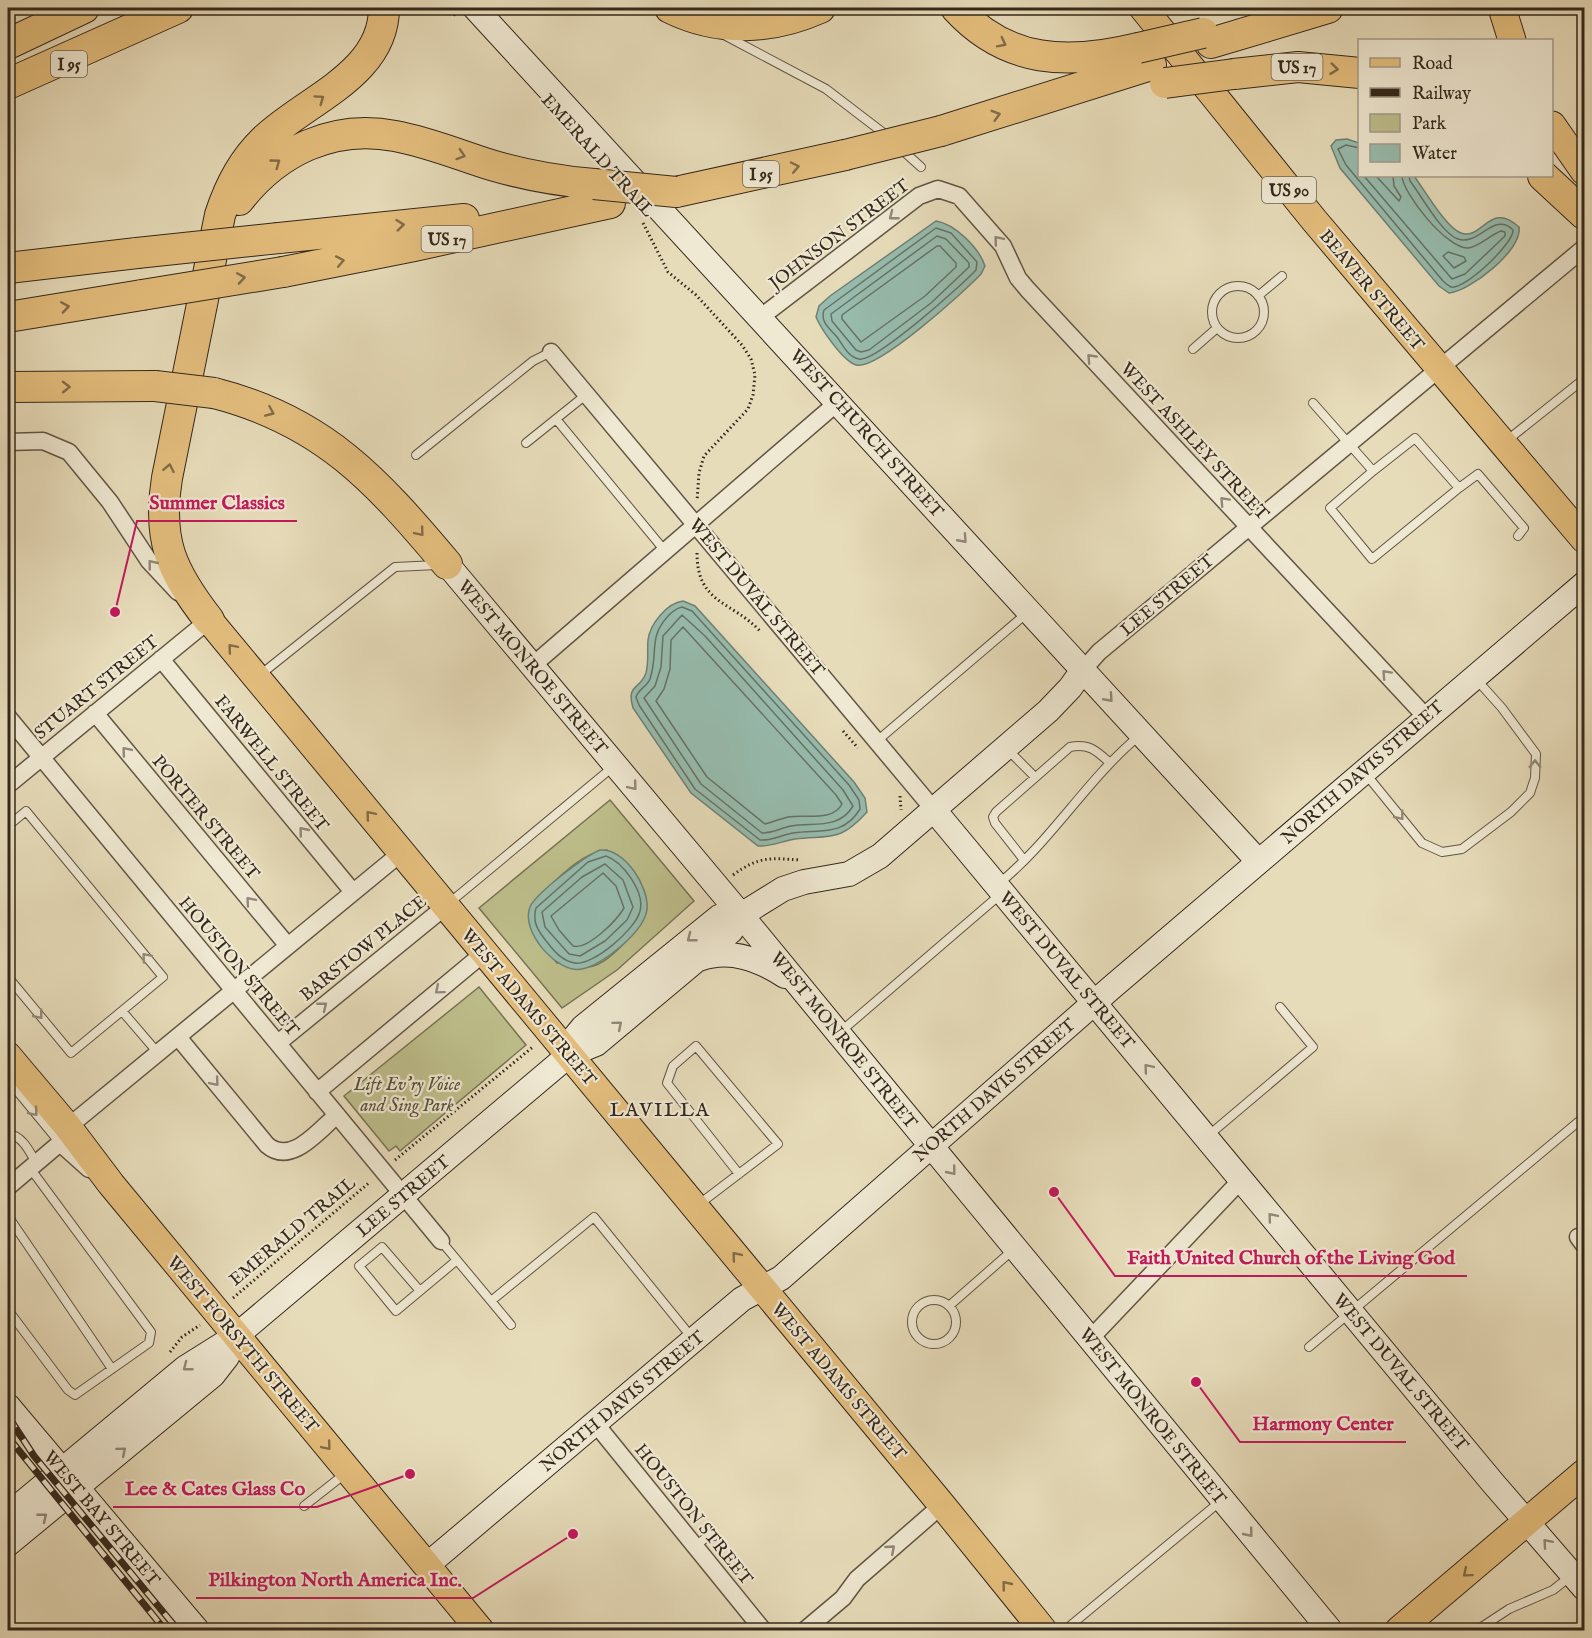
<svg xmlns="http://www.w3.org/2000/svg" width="1592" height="1638" viewBox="0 0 1592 1638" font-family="'IM FELL English',serif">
<rect width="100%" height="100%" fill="#e7dcba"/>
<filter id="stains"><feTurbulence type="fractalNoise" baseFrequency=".00333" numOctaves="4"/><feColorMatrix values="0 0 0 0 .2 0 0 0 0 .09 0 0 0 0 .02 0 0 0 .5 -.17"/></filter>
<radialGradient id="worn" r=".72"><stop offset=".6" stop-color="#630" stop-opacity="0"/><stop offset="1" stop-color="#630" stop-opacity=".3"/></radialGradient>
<!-- green -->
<path fill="#bdbe8b" stroke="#787354" stroke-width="1.5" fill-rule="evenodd" d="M610,800L694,901L617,970L562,1008L479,908ZM607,850C619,862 646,881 646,900C646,922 612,964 589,967C580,968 567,964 557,963L541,944L536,899C555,882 579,853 607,850Z
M479,987L526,1045L400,1151L396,1146L389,1151L344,1096Z"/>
<!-- water -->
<path fill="#97bcae" stroke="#6f8174" stroke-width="1.5" d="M1347,139L1359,143L1360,176H1414C1424,189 1446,228 1461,233C1482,241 1490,200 1519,227C1523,250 1470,291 1449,293L1439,286L1340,168L1331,146L1336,140Z
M936,221C955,224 979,248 985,266L981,274C965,291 877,371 856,365C843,361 821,329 816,317L819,306L830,296Z
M683,601L695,606L854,782L865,798L867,812C840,842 831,835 795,839C782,841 771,847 758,846L691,793L633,708C626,684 640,690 646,673C649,661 647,651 648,640C650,624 667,603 683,601Z
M600,850C625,848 649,887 647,909C645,931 602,966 582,969C557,974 520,931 530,907C536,893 585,856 600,850Z"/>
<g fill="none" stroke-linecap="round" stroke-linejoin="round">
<!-- shore -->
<path stroke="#667266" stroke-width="1.5" d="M1360,148L1346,145L1338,149L1346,165L1443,281C1444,282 1449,286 1451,287C1465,290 1514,243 1513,230C1494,211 1479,246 1458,239C1442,234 1421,195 1410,181L1409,176
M1364,176L1452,279L1465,274L1505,236V232L1501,231C1490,235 1479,247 1468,248C1447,249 1403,194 1402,176
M1376,176L1399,201L1401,197L1394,186L1393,176
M936,228L951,233L977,262L976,270C962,285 875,363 859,359C848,357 843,345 837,337C829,328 820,322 824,310Z
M937,236L946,239L969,263V267L931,303L869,350L861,352L856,350L832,321L831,314Z
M937,246H940L956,263V267L925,296L861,342L842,319V315Z
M1448,252L1464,257L1466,261L1454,268L1443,256Z
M682,607L692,611L710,631L849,785L859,800L860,809C843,837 820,829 793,833C781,835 772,841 760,840L695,789L639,705L636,697C639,688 647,687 650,679C659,652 647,637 670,614C675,610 676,608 682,607Z
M682,615L705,636L843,790L853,806C839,830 813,822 791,826C781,828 772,833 762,833L701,784L644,698L655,686L661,667L663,636Z
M683,627L836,795L842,804C833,822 804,814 788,817C780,819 772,822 765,824L707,777L656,701L664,689L670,669L671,640Z
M606,856C623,862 645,892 640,911C636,929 593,966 575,963C562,961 554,951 547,942C538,931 532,922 536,908L588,862Z
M605,864L623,880L633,907L627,920L605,941L580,956L569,954L545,927L542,912L582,877Z
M603,873L616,886L624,908C617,920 588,950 573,946L559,930L551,916Z"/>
<!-- lane casing -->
<g stroke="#615544" stroke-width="10">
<path id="lane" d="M726,36L826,89L890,138
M901,149L921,167
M1212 312a26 26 0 1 1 52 0a26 26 0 1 1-52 0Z
M1258,296L1282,276
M1193,349L1217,328
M1313,403L1373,471L1415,438L1459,488L1478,474L1524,528L1518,536
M556,419L665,551
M1505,442L1584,379
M526,443L587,394
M416,455L533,361L551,352
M1373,471L1330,508L1372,559L1459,488
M260,675L395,567L437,565
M877,741L1027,613
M1006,748L1035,777
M1365,773L1422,843L1442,852L1462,849L1511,812L1530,793L1535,778L1536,754L1502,708L1476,679
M8,826L26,811L163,977L71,1053L8,977
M1024,860L995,823L993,817L996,812L1070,747C1089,743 1097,751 1110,763
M997,885C1051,842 1086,780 1139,736
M448,904L614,766
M122,1011L158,1053
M839,1033L1002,893
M8,1080L60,1143
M8,1134C22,1135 30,1152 36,1163
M1209,1135L1313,1047L1280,1007
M698,1205L778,1144L696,1046L673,1066L667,1083L739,1174
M8,1216L112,1369
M441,1241L511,1325
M420,1291L382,1247L359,1266L396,1311L457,1260
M912 1322a22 22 0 1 1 44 0a22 22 0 1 1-44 0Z
M491,1301L594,1217L693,1339
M949,1306L1014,1249
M8,1310L68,1390L75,1395L149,1343L151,1332L30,1168
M1309,1347L1584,1117
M304,1506L346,1473
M695,1546L711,1534L714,1536
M1065,1630L1222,1500
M1477,1630L1509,1609L1553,1590L1572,1575"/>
</g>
<!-- street casing -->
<g stroke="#615544" stroke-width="19">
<path id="street" d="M761,317L919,196L938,189L959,196L1003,246L1018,278L1028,290L1426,717
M551,352L934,810
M8,442L43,441L69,452L110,502L149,561L178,592
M161,659L353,892
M532,666L838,402
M1083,670L1099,652L1584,248
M95,713L288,946
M8,717L441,1241
M8,785L209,620L204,615
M178,1037L267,1145C291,1166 318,1131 337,1115
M278,1043L446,906
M317,1092L484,953
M68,1127L401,853
M8,1187L60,1143L89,1169
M1578,1237L1584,1245
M1090,1339L1241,1180
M595,1423L763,1630
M805,1630L843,1598L857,1579L942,1505"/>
</g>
<!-- secondary casing -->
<g stroke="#34281d" stroke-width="26">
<path id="secondary" d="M475,8L1258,861
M447,564L741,915L1330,1630
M934,810L1493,1483L1584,1588
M699,959C730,948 759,959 785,976
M569,1055L574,1038L583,1027L719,917L729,913L741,915
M8,1406L197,1630
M8,1515L185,1368L236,1336L569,1055L596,1044L731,931L741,915L783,889L804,882L849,874L880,856L1048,711L1070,688L1083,670
M8,1544L213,1375L227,1357L236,1336
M426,1566L742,1299L781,1278L1111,988L1584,584"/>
</g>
<!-- primary casing -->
<g stroke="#34281d" stroke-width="29">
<path id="primary" d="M1143,8L1314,220L1584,539
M1502,8L1512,40
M1552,125L1584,171
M209,620L942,1505L1043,1630
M8,1056L68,1127L111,1184L480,1630
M1399,1630L1584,1473"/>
</g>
<!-- highway casing -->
<g stroke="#34281d" stroke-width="32">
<path id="highway" d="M670,8C719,32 771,30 820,8
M956,8C1007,64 1069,65 1138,48
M1211,43L1328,8
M8,44L84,8
M1234,74L1298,67L1360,73
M8,84L178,8
M941,131L1151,65
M1543,176L1584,214
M676,192L845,155
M239,200C277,151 333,124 395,136C428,142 459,155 491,165C525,175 559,181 594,184
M279,238L464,219
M8,268L137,253
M283,272L414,246L610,203
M8,317L142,295
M8,387L155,386
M214,393C324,421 377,481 447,564
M209,620C171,571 157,540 167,478L220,215C229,187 243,160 264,140C305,100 384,75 384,8"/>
</g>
<!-- path -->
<path stroke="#34281d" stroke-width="3" stroke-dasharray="1.5 3" stroke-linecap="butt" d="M448,8L456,16
M643,223L668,272L696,295L742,345L751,359L755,375L753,395L748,409L704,456L699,473L697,501
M697,553C697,604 732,601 760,631
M843,731L858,748
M900,796L901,810
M733,875C759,856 770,858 800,860
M395,1160L534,1046
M233,1298L370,1182
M170,1352L182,1337L200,1325"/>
<!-- lane -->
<use href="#lane" stroke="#efe8d2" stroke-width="8"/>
<!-- street -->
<use href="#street" stroke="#efe8d2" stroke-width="16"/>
<!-- secondary -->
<use href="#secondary" stroke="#efe8d2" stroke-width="24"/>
<!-- primary -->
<use href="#primary" stroke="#e4be7d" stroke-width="27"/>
<!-- highway -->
<use href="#highway" stroke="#e4be7d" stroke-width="30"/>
<!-- rail casing -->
<g stroke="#34281d" stroke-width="7">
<path id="rail" d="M8,1416L34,1456L178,1630
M8,1437L165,1630"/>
</g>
<!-- rail -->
<use href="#rail" stroke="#efe8d2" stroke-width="4.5" stroke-dasharray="14" stroke-linecap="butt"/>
<!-- highway-bridge casing -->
<g stroke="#34281d" stroke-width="32" stroke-linecap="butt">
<path id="highway-bridge" d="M1138,48L1203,33
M1165,83L1234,74
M845,155L941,131
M594,184L676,192
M137,253L279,238
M142,295L283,272
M155,386L214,393"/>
</g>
<!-- highway-bridge -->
<use href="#highway-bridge" stroke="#e4be7d" stroke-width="30"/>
</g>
<!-- one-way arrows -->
<defs><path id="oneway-chevron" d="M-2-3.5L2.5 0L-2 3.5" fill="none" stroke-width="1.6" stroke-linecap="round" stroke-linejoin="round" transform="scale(1.5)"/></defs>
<g stroke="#836c48">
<use href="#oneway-chevron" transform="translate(1002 43) rotate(27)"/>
<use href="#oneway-chevron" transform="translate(1334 69) rotate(7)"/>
<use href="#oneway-chevron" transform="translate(320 99) rotate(-35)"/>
<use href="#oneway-chevron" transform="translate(996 115) rotate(-16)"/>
<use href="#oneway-chevron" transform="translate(461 155) rotate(18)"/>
<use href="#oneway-chevron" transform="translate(276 163) rotate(-36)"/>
<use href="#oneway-chevron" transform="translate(795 167) rotate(-12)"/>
<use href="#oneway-chevron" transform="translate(400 225) rotate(-6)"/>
<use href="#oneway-chevron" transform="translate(340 261) rotate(-11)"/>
<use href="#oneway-chevron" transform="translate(241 278) rotate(-9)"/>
<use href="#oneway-chevron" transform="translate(65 307) rotate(-9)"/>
<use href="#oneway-chevron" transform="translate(66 387) rotate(-1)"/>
<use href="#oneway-chevron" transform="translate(270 412) rotate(23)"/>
<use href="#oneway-chevron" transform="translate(169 468) rotate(-79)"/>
<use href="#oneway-chevron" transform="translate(420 532) rotate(50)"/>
<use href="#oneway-chevron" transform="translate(232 648) rotate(-130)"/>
<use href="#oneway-chevron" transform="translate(370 815) rotate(-130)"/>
<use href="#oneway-chevron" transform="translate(736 1256) rotate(-130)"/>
<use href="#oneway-chevron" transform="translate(327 1446) rotate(50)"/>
<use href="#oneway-chevron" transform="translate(1467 1573) rotate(140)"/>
<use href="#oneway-chevron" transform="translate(1006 1585) rotate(-129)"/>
</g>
<g stroke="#928878">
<use href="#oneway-chevron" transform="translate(893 216) rotate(142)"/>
<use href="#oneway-chevron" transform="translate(998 240) rotate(-130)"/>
<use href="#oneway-chevron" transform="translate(1091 358) rotate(-133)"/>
<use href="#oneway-chevron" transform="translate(1224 501) rotate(-133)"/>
<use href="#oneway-chevron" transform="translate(963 539) rotate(48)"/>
<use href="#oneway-chevron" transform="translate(152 564) rotate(-129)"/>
<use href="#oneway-chevron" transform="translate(1386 674) rotate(-133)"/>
<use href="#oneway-chevron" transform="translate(1109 698) rotate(48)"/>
<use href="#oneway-chevron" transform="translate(126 751) rotate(-130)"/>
<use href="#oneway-chevron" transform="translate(1535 764) rotate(-90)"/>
<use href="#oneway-chevron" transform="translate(633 786) rotate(50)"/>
<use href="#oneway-chevron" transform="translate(1400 816) rotate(51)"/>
<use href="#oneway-chevron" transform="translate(303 831) rotate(-129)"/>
<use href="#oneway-chevron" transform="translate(250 901) rotate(-130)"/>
<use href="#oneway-chevron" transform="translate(691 938) rotate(142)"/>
<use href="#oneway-chevron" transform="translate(146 957) rotate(-130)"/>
<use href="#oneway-chevron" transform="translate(439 990) rotate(140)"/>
<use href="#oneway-chevron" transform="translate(323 1006) rotate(-39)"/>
<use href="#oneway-chevron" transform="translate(39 1015) rotate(50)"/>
<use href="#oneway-chevron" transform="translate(618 1025) rotate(-40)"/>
<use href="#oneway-chevron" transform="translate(1148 1068) rotate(-130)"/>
<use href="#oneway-chevron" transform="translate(215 1082) rotate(50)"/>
<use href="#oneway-chevron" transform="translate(34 1112) rotate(50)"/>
<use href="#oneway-chevron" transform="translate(952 1171) rotate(51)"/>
<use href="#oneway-chevron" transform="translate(1272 1217) rotate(-130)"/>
<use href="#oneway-chevron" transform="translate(187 1367) rotate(142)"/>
<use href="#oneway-chevron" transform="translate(122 1451) rotate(-40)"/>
<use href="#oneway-chevron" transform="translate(43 1517) rotate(-39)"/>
<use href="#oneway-chevron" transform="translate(1249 1533) rotate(51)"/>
<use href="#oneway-chevron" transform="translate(1547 1543) rotate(-131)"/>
<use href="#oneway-chevron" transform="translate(891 1549) rotate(-41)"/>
</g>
<g text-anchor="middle" stroke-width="4.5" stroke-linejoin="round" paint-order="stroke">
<!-- shield labels -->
<g fill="#efe8d2" stroke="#6c6253" stroke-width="1.5">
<rect x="51" y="51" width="36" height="26" rx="4.5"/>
<rect x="1271.5" y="54" width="51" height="26" rx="4.5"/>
<rect x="743" y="161" width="36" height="26" rx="4.5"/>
<rect x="1262" y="177" width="54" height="26" rx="4.5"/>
<rect x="421.5" y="226" width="51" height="26" rx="4.5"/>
</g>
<g font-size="16" font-weight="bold" fill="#34281d">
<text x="69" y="70">I 95</text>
<text x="1297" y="73">US 17</text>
<text x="761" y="180">I 95</text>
<text x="1289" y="196">US 90</text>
<text x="447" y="245">US 17</text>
</g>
<!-- street labels -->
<g font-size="18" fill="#34281d" stroke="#efe8d2">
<text transform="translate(598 155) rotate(48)" y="6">EMERALD TRAIL</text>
<text transform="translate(839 234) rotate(-37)" y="6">JOHNSON STREET</text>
<text transform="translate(1372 290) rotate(50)" y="6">BEAVER STREET</text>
<text transform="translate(867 433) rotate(48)" y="6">WEST CHURCH STREET</text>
<text transform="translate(1195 441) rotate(47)" y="6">WEST ASHLEY STREET</text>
<text transform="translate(1167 595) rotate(-40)" y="6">LEE STREET</text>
<text transform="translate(757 597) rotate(50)" y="6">WEST DUVAL STREET</text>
<text transform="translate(533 667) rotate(50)" y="6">WEST MONROE STREET</text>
<text transform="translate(96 687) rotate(-39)" y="6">STUART STREET</text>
<text transform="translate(272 763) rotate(51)" y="6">FARWELL STREET</text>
<text transform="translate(1362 772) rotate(-41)" y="6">NORTH DAVIS STREET</text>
<text transform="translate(206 817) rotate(50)" y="6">PORTER STREET</text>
<text transform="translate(363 948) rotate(-39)" y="6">BARSTOW PLACE</text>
<text transform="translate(239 966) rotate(50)" y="6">HOUSTON STREET</text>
<text transform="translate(1067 970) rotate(50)" y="6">WEST DUVAL STREET</text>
<text transform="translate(529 1007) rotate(50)" y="6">WEST ADAMS STREET</text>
<text transform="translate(844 1040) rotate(51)" y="6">WEST MONROE STREET</text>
<text transform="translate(994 1090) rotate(-41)" y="6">NORTH DAVIS STREET</text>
<text transform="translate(403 1196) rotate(-40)" y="6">LEE STREET</text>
<text transform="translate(292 1231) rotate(-40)" y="6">EMERALD TRAIL</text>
<text transform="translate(243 1344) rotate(50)" y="6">WEST FORSYTH STREET</text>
<text transform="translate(1401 1372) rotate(50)" y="6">WEST DUVAL STREET</text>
<text transform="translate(839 1381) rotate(50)" y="6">WEST ADAMS STREET</text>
<text transform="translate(622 1401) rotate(-40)" y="6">NORTH DAVIS STREET</text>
<text transform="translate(1153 1416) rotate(51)" y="6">WEST MONROE STREET</text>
<text transform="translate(694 1514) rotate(51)" y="6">HOUSTON STREET</text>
<text transform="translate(102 1518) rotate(50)" y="6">WEST BAY STREET</text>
</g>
<!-- park labels -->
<g font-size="18" font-style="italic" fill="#564e38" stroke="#efe8d2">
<text x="407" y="1090">Lift Ev’ry Voice<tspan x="407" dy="21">and Sing Park</tspan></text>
</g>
<!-- neighbourhood labels -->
<g font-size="20" letter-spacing="1.5" fill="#34281d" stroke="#efe8d2">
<text x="660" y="1116">LAVILLA</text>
</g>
</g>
<!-- callouts -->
<path fill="none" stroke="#c2185b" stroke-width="2" d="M115 612L137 521H297M1054 1192L1115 1276H1467M1196 1382L1240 1442H1406M410 1474L317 1507H113M573 1534L473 1598H196"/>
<g fill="#c2185b" stroke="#efe8d2" stroke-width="2">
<circle cx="115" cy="612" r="6"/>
<circle cx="1054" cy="1192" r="6"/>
<circle cx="1196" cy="1382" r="6"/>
<circle cx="410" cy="1474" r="6"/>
<circle cx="573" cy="1534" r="6"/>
</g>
<g font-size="20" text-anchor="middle" font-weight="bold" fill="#c2185b" stroke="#efe8d2" stroke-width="4.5" stroke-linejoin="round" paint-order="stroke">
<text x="217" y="509">Summer Classics</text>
<text x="1291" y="1264">Faith United Church of the Living God</text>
<text x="1323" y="1430">Harmony Center</text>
<text x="215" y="1495">Lee &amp; Cates Glass Co</text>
<text x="335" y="1586">Pilkington North America Inc.</text>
</g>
<!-- margin -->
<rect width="1592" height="1638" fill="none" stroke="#e7dcba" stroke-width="30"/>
<rect x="9" y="9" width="1574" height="1620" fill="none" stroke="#34281d" stroke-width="3"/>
<rect x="15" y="15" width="1562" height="1608" fill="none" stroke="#34281d" stroke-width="1.5"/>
<!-- legend -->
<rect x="1358" y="39" width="195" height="138" fill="#efe8d2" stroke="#a49b8a" stroke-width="1.5"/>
<rect x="1370" y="58" width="30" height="9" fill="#e4be7d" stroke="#a49b8a" stroke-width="1.5"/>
<text x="1412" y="69" font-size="18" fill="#34281d">Road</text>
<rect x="1370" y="88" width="30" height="9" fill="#34281d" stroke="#a49b8a" stroke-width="1.5"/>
<text x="1412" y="99" font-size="18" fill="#34281d">Railway</text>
<rect x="1370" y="114" width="30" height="18" fill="#bdbe8b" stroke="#a49b8a" stroke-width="1.5"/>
<text x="1412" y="129" font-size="18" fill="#34281d">Park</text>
<rect x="1370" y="144" width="30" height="18" fill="#97bcae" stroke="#a49b8a" stroke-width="1.5"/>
<text x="1412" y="159" font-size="18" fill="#34281d">Water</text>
<rect width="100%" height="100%" filter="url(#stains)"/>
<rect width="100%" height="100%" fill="url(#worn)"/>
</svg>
